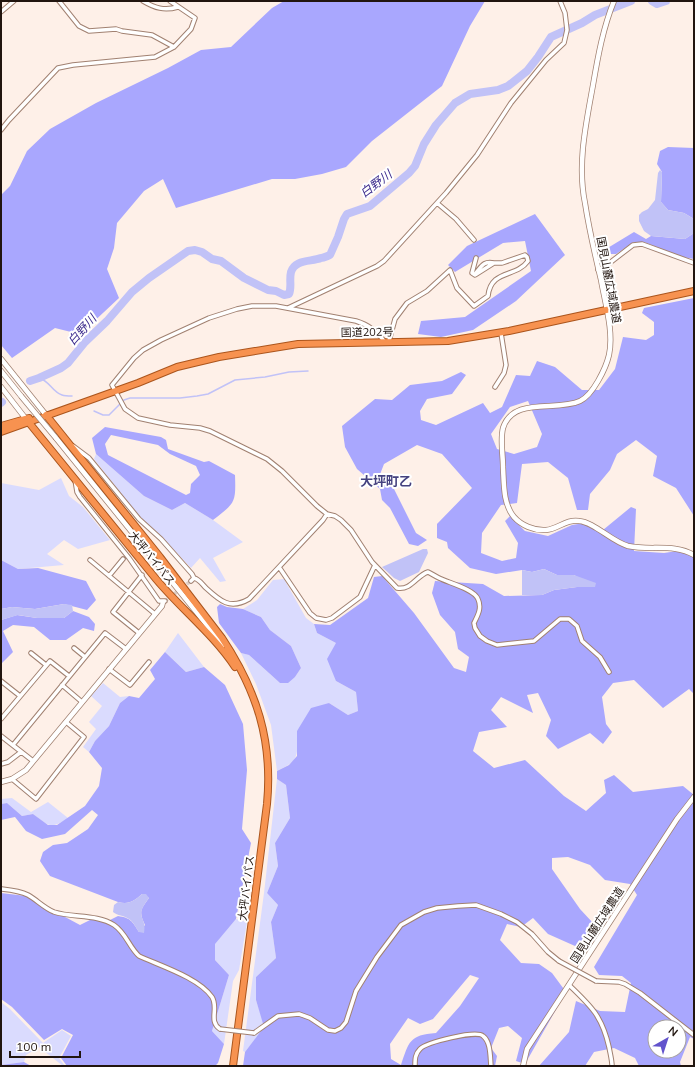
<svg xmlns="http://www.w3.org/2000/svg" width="695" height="1067" viewBox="0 0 695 1067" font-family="Mulish,'Noto Sans JP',sans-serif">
<rect width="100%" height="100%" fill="#fef0e8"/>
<!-- green -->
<path fill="#dadbfe" d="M96,454L144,496L172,510L185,503L213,520L243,542L213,558L226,581L220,582L200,558L191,568L161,536L139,516L94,459Z
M61,478L69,496L83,507L110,540L78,549L64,540L47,554L64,565L18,569L1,560V483L39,490Z
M284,579L306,618L314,624L317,633L336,643V681L356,692L358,711L348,715L329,703L297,731C297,755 301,760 277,771L271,725L256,684L241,653L249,655L280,683L295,677L301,668L291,646L270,630L261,617L243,609L257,600L273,580Z
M178,633L204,667L186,672L165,652Z
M103,683L120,697L129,696L120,703L109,726L95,741L89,752L83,747L96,729L89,722L102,706L91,696Z
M277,779L286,785L290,818L275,843L278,866L267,893L278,905L271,922L276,958L256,977V1000L265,1027L245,1052L243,1051L264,893Z
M12,798L31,812L48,802L68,818C50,830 49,826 33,814L22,816L7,803L1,804V799Z
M236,919L247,922L239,970L233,981L224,1044L212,1031L229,975L215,960V943Z
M1,1002L10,1009L43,1043L62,1030L71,1036L59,1058L65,1066H63L39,1047L26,1055L24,1062L1,1065Z"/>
<!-- forest -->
<path fill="#a9a7fe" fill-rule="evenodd" d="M284,1H485L470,26L442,86L372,141L346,167L322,174L295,179H272L176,208L163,179L144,191L117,223L114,248L107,269L119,298L88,327L71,332L55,328L12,358L1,345V195L10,186L27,151L50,129L96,103L168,68L201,50L231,47L272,8Z
M668,147L694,148V219L684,213L668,210L661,202L662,172L657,164L660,151Z
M535,214L565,255L516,301L473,330L441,337L418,334L421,321L465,317L531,271L525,241L503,243L455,272L448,265L467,246Z
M634,232L646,239L651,236L685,239L694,233V259L682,257L644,242H634L616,254H605L606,249Z
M694,298V516L676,488L653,476L657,456L636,440L617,454L610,470L590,494L588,510H577L568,478L548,462L522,464L517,503L501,505L482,533L481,553L502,561L516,558L518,543L505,521L510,516L525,531L548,536L572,525L591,522L603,530L631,507L636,509L634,551L664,553L684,550L694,554V694L689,689L663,708L634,680L613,683L602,697L606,724L612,732L603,744L590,733L558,749L546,736L551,720L538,693L527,695L533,713L501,697L491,710L507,727L479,732L473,751L494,768L525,760L564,796L586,811L606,793L604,780L614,775L633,792L683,786L694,795V1039L690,1037L680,1062L681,1066H639L635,1058L614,1048L594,1052L585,1066H539L569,1032L576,1001L600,1011L625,1012L631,983L622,976L599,975L594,967L637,895L630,884L605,880L590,865L568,857L552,858V869L580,909L593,923L587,933L591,942L584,950L548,934L533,918L521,927L507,924L500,940L521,963L539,964L552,973L566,992L525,1064L516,1061L522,1038L508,1026L499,1028L491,1048L497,1056L495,1066H243L245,1052L264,1027L256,1000V977L276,958L271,922L278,905L267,893L278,866L275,843L290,818L286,785L277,779V771L289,765L297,756V731L311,708L329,703L348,715L358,711L356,692L336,681L327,659L336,643L317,633L314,624L330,625L368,598L374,577L382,576L414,613L454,668L466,672L469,657L458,649L455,632L440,615L432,593L435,581L483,584L504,596L542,595L554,590L577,587H595L574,575H557L544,569L532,572L522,570L496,574L470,568L448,548L447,542L437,538V524L472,488L442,454L417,445L384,464L379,477L394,489L416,533L427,540L418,546L409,544L390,508L382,500L380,489L357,469L345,447L342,426L375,399L392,400L410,385L442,381L461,372L466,375L452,394L427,399L420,411L421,420L436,425L483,403L490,413L502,407L516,375L530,376L537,361L555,367L582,390H599L615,369L623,337L646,340L654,335V322L642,313L644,308ZM528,401L542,434L537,447L514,454L497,449L491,434L510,407ZM470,975L479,978L460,1006L436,1033C409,1035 409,1042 401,1065L391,1059L390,1044L408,1018L420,1024L433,1019ZM655,1027H679V1051H655Z
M105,427L161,437L166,440L168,449L204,462L209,461L235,475C236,503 235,503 213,520L185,503L172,510L144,496L96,454L92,438ZM111,435L158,445L170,454L196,466L200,475L191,484L190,493L186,495L108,455L105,444Z
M1,560L18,569L38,568L86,581L96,600L87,610L64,604L35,609L12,607L1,609Z
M220,604L227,607L243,609L261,617L270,630L291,646L301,668L295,677L288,683H280L249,655L241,653L219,623L217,607Z
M73,611L89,617L95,624L94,631L83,628L66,640H50L34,627L13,625L3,631L13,652L1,664V620L17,615L37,618H64Z
M165,652L186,672L204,667L225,685L243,724L247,770L242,829L251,843L236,919L215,944V960L229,975L212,1031L224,1044L218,1063L215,1066H67L61,1058L73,1035L62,1029L44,1040L12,1007L1,999V893L26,896L80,925L92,919L110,920L118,916C131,918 132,921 139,932L145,925C139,912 140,910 149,898L142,894C134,901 129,905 118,902L50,876L40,861L43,852L53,845L67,843L88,829L98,815L92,810L65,834L42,839L26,831L15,817L1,820V804L7,803L22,816L33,814L48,825H57L85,806L99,786L102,768L89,752L95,741L109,726L120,703L129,696L139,698L155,679L150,670Z
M24,1062L31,1066H1V1065Z"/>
<!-- water -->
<path fill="#c1c2f7" d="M660,170L662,172L661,202L668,210L684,213L694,219V233L685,239L651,236L644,231L639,221V215L642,212L648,209L655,200L658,173Z
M423,549H427L428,553L419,572L400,581L394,578L382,567Z
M544,569L557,575H574L596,583L595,587H577L554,590L542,595H522V570L532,572Z
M64,604L72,605L73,611L64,618H37L18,615L1,620V609L12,607L35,609Z
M142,894H146L149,898C133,919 147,914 144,933L139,932C136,928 133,921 129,919C123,915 118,916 113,912L114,905L118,902C129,905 134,901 142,894Z"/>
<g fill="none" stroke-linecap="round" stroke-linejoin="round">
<!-- stream -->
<path stroke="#c1c2f7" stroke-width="1.5" d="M39,378C50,381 52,392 62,395C65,396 69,396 72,396
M94,411L103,415H109L124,400L130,398H180L197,396L208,394L235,380L265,377L289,372L308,371"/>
<!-- river -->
<path stroke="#c1c2f7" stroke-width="8" d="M652,1L657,4L666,1
M30,381L39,378L61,368L68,363L85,342L107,321L132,292L149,278L188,251L195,250L202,252L212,259L221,261L244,278L268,290L276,291L284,295L289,294C292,287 289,280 291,272C295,259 311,262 321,258C324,258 327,256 330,255L338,237L344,219L347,214L370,206L409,173L415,166L424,144L436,125L455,103L470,94L498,90L508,86L527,71L538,57L551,37L582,23L595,15L631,1
M1,403L2,402"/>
<!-- minor-tunnel -->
<path stroke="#ddcfc7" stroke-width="3.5" stroke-dasharray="3.5 2" stroke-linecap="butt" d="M165,601L191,581"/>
<!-- minor casing -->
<g stroke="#a18171" stroke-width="5.5">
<path id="minor" d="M59,1L79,26L89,31L116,29L122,31L152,35L174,47L191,29L195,18L170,1
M143,1C155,8 164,11 178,7
M1,12L14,1
M1,130L9,120L58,68L73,65L155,57L174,47
M437,203L456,219L474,240
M598,270L603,268L633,245L642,244L694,263
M475,274C482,266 483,261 494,263
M288,308L377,266L384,261L446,193L477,155L511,103L546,60L564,43L567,30L565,13L560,1
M389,341L395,319L407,303L427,291L450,270L457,288L474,306L488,296C491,269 516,278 528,261L527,257L525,255L502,263H494L475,275L472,273L476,258
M385,342C376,331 369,325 356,321L276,306H252L237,309L209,318L161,340L143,350L134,358L112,385L125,409L138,418L170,425L200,428L210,431L267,459L282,471L317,506L327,514L335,516L341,520L351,530L372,562L397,588C411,591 417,575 428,572C432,574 435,576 439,578C449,583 474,589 478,599C482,608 478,615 474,623L475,628L480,636L487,641L497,645L534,641L560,619H569L577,626L582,641L600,657L609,672
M495,387L504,373L506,365L501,333
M73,446L89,458L139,519L161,539L192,574L194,578L191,581
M75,480L77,492L80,497L129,558L159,601H165
M90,560L155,614
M279,567L310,613L316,618L326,620L332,618L360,597L375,565
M109,576L123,559
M194,578C199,579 202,584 206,588C220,601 230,610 249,599L323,520L327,514
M139,633L113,612L142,575
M74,648L85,657
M31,653L46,665
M109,669L130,685L149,662
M1,681L20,696
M62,685L82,702
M1,719L50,661L69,676
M1,736L33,761
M13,745L105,633L126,649
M1,764L8,762L21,752
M12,779L36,799L84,737L66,722
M1,889C10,890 20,891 28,895C37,900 44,908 54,912C73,918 97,914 114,925C126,933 129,947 139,956C161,966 199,978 212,997C219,1008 208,1021 220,1029
M596,981L619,982L625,984L640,993L694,1035
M569,985C591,1006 602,1016 609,1047C610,1053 612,1060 612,1066
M254,1033L278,1016L299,1014L310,1018L328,1030L335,1031L341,1028L346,1022L356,991L377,957L401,925L424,912L437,908L458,906L476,905L501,914L517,922L532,934L548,952L559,961
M415,1066C415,1059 415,1054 420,1049C427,1042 476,1030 483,1036C491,1042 490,1057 491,1066"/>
</g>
<!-- tertiary casing -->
<g stroke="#a18171" stroke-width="6">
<path id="tertiary" d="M614,1C603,28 598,56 593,85C586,124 577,164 585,203C589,229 595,255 601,280C605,303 614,332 609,355C606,368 593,395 580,401C556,412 513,396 503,428C500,440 503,455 503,467C504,484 503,504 514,517C521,525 534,531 546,530C558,529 566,519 579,521C594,522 611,541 628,546C650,551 674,543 694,555
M1,359L46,415
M1,371L21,396
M1,387L26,419
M56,438L223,645
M1,782L12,779L26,770L162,606L163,602
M523,1066L527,1049L677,819L694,797"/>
</g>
<!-- trunk casing -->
<g stroke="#ab551d" stroke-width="8">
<path id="trunk" d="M46,415L160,557L222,638C257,691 273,741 267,804L233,1066
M26,419L156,579C181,609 213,634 235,667
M1,426L29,418
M1,432L138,383L177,367L219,357L298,344L448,341L509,331L694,291"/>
</g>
<!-- minor -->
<use href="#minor" stroke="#fff" stroke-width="3.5"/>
<!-- tertiary -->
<use href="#tertiary" stroke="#fff" stroke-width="4.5"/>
<!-- trunk -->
<use href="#trunk" stroke="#f79250" stroke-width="6"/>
<!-- minor-bridge casing -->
<g stroke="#a18171" stroke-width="5.5" stroke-linecap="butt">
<path id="minor-bridge" d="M559,961L596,981
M220,1029L254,1033"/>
</g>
<!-- tertiary-bridge casing -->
<g stroke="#a18171" stroke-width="6" stroke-linecap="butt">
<path id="tertiary-bridge" d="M21,396L56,438"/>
</g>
<!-- minor-bridge -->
<use href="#minor-bridge" stroke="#fff" stroke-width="3.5"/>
<!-- tertiary-bridge -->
<use href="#tertiary-bridge" stroke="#fff" stroke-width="4.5"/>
</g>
<g text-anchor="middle" stroke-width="4" stroke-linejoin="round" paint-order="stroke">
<!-- street labels -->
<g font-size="11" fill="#21150f" stroke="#fff">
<text transform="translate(609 280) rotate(79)" y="4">国見山麓広域農道</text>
<text transform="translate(367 332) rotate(-1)" y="4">国道202号</text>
<text transform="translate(152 558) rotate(51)" y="4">大坪バイパス</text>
<text transform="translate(246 888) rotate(-83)" y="4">大坪バイパス</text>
<text transform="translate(597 925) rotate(-57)" y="4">国見山麓広域農道</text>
</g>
<!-- water labels -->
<g font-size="12" font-style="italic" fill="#3b2a8c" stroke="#fff">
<text transform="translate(376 184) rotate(-37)" y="4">白野川</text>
<text transform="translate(82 330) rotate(-48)" y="4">白野川</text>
</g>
<!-- quarter labels -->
<g font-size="13" font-weight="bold" fill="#45427f" stroke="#fff">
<text x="386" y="486">大坪町乙</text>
</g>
</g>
<!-- border -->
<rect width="695" height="1067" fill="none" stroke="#21150f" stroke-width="4"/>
<!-- north arrow -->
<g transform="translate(667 1039) rotate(39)"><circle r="19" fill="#ffffff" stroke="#a6a19f"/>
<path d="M0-3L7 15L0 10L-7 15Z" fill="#6253cc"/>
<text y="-6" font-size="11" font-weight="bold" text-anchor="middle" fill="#21150f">N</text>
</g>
<!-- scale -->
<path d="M10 1051v6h70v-6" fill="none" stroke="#21150f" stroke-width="2"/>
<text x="16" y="1051" font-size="12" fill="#21150f" stroke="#ffffff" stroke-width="3" paint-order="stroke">100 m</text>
</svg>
